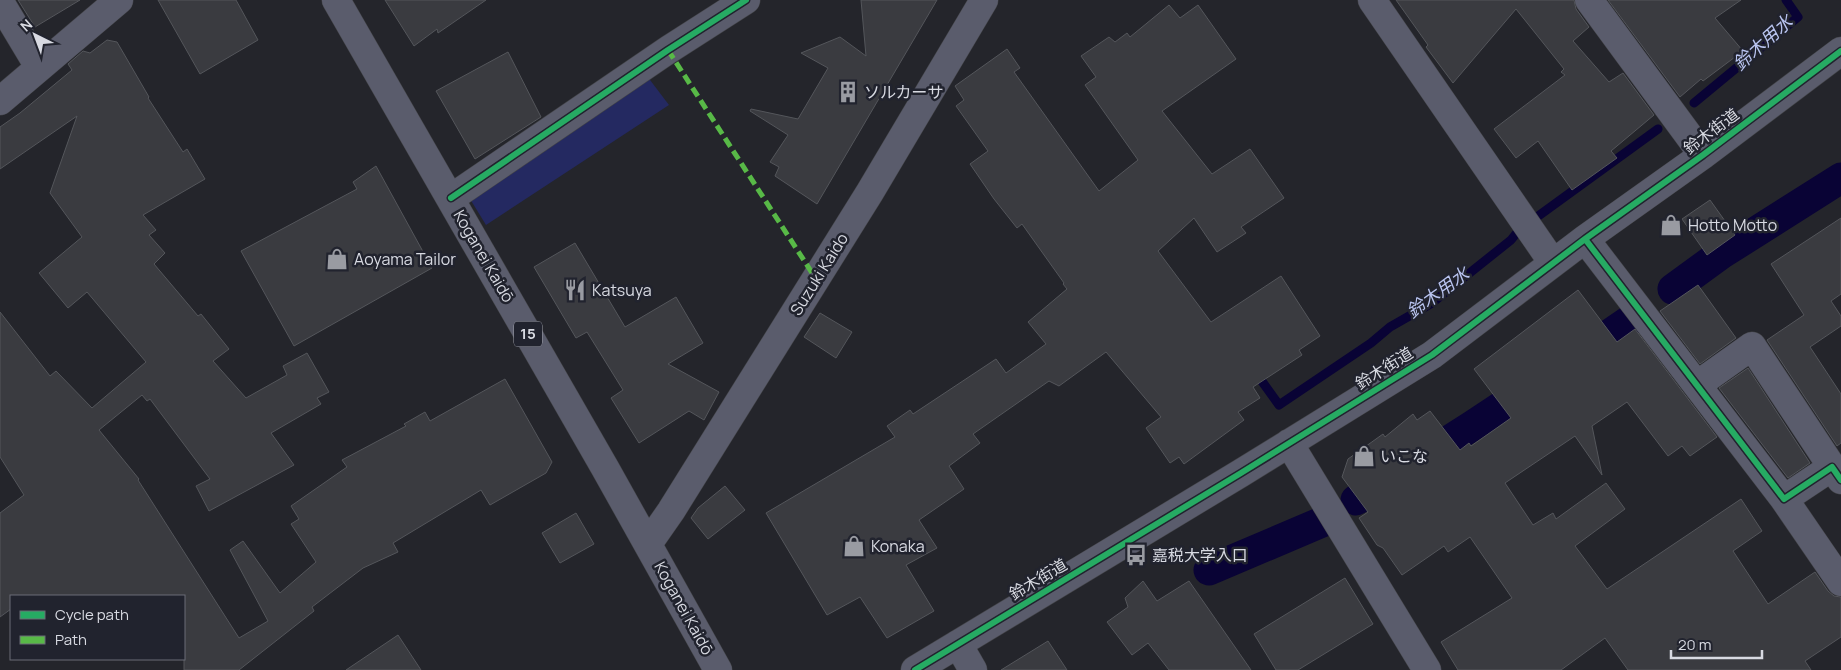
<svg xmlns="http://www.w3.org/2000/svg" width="1841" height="670" viewBox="0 0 1841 670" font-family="Manrope,'Noto Sans JP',sans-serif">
<rect width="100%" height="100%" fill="#24252b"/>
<!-- green -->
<path fill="#242961" d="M647,76L669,105L486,225L467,194Z"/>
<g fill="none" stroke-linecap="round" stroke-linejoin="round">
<!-- stream -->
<path stroke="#090335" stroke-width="9" d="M1694,103L1798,17L1786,0
M1256,373L1279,405L1371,343L1390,327L1432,303L1511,240L1519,230L1658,129"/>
<!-- canal -->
<path stroke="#090335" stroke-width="31" d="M1673,289L1721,254L1841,178
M1575,358L1629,321
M1356,500L1472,426L1537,383
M1209,570L1322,522"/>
</g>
<!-- building -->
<path fill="#3a3b40" stroke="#54565b" d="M18,0H80L35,27Z
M158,0H236L258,40L200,74Z
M385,0H486L438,33L437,29L414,46Z
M861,0H937L817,204L775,176L779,167L770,162L788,135L750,111L751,109L798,119L828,68L801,53L840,37L866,56Z
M1396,0H1574L1576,9L1589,27L1573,41L1609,82L1623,73L1654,115L1611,151L1617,158L1572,190L1538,141L1516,158L1494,129L1565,75L1561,72L1564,69L1516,9L1453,83L1426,47L1428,45Z
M1608,0H1741L1715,18L1743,51L1703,81L1701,79L1680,97Z
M1169,5L1180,18L1198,5L1236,59L1162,111L1212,174L1250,149L1284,198L1241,227L1246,233L1217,252L1194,218L1158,251L1211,322L1281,276L1320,336L1299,350L1302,355L1253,387L1260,398L1238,412L1244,420L1184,464L1179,457L1170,463L1146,428L1161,417L1106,352L1059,386L1049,381L973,434L980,443L949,466L964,489L919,520L937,548L906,565L934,611L887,638L860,597L827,615L766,513L895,437L887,426L910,410L913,414L996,359L1006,373L1046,344L1028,322L1067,289L1063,284L1064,283L1022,224L1017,228L994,199L970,164L988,151L956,106L964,100L955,86L1007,49L1020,68L1014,72L1099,191L1138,160L1085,85L1096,77L1081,56L1109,37L1115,42L1127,33L1130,37Z
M107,40L117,42L149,97L148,98L183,152L187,149L205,179L143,215L156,230L149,235L165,253L154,264L198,316L201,314L229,349L213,361L246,398L287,375L283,366L307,353L329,392L317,398L321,404L271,433L294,465L209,511L196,486L210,479L150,399L147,401L142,395L99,430L139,479L138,480L239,638L268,621L230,550L243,541L280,593L316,562L291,524L299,519L291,506L347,467L342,460L406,426L404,424L425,412L430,421L505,379L552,462L546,473L490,505L481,490L393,543L398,552L363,568L312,607L314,611L239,670H184V596H11V609L0,617V513L24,495L0,457V312L50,376L56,371L92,408L146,362L87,292L68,308L39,273L82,237L50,193L77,116L0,169V127L20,113L72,70L68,64L83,51L90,53Z
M508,52L541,117L475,159L436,91Z
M376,166L432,268L294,346L241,251L357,189L353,182Z
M1710,200L1735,235L1707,255L1682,219Z
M1841,218V294L1831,301L1841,316V326L1810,347L1841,394V443L1837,446L1767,340L1804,315L1771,264Z
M575,243L625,327L676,297L703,343L668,364L719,392L704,420L689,411L639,443L611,398L623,390L587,332L576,338L534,267Z
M1698,285L1736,338L1700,364L1660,311Z
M1578,290L1617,342L1635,329L1717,437L1690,456L1682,446L1668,456L1627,402L1592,426L1602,475L1575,436L1505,483L1533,525L1553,513L1556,519L1606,483L1625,509L1575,546L1607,589L1741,499L1762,531L1733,551L1768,604L1815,572L1828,591L1834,596L1841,597V637L1805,661L1811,670H1628L1605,638L1561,670H1458L1441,642L1512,598L1470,537L1448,552L1444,546L1402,575L1383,548L1377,545L1359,518L1368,512L1342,477L1348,459L1383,434L1385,437L1413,414L1417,420L1430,411L1460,450L1469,443L1471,446L1511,418L1474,369Z
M820,313L852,332L836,358L804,337Z
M1748,368L1810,463L1788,478L1719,388Z
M725,486L745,510L708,539L691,518L698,508Z
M576,513L594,544L560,563L542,533Z
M1345,578L1373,624L1298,670H1276L1254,634Z
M1143,581L1157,601L1189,581L1251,670H1169L1148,643L1132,655L1107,622L1128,607L1125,598Z
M398,635L421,670H346Z
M1048,641L1067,670H1001Z"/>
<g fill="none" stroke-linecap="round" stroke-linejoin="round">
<!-- minor casing -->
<g stroke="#424347" stroke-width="29">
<path id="minor" d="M1372,0L1553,263
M1589,0L1703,155
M0,2L39,67
M0,101L119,0
M451,198L668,50L746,0
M1585,239L1784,499L1832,467L1841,480
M1697,385L1752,346L1832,467
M1289,443L1427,670
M1784,499L1841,582
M958,644L973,670
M915,670L1241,473L1432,355L1585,239L1703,155L1841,51"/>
</g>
<!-- major casing -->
<g stroke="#424347" stroke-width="29">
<path id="major" d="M336,0L605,468L718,670
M648,544L671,511L870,192L984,0"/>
</g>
<!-- minor -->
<use href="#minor" stroke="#5a5c6c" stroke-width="28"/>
<!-- major -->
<use href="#major" stroke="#5a5c6c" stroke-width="28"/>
<!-- quiet -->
<path stroke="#58b947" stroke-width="5" stroke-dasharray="10 5" stroke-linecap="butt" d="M668,50L816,279"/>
<!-- cycleway casing -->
<g stroke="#21232e" stroke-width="9">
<path id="cycleway" d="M451,198L668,50L746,0
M1585,239L1784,499L1832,467L1841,480
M915,670L1241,473L1432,355L1585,239L1703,155L1841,51"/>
</g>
<!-- cycleway -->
<use href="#cycleway" stroke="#26ab63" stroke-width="6"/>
</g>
<!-- icons -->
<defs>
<g id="building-bare" transform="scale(1.725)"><path d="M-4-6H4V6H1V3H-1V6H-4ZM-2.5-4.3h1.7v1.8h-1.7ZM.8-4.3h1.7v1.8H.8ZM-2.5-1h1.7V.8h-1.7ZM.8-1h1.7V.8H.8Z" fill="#999ba2" stroke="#21232e" stroke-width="2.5" paint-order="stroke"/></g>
<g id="shop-bare" transform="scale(1.725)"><path d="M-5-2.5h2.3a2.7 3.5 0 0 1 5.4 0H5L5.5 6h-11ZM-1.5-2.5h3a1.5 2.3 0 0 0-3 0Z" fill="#999ba2" stroke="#21232e" stroke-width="2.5" paint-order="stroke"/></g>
<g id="restaurant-bare" transform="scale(1.725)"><path d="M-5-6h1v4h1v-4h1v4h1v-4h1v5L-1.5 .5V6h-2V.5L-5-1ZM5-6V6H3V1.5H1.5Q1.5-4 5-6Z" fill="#999ba2" stroke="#21232e" stroke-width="2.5" paint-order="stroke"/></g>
<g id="bus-bare" transform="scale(1.725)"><path d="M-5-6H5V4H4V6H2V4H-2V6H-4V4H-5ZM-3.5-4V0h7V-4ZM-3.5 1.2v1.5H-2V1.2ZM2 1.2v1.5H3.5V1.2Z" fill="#999ba2" stroke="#21232e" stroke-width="2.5" paint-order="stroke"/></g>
</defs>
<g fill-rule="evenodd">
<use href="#building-bare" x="848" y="92"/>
<use href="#shop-bare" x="1671" y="225"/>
<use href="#shop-bare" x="337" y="259"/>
<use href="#restaurant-bare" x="575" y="290"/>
<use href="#shop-bare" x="1364" y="456"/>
<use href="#shop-bare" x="854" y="546"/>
<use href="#bus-bare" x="1136" y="555"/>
</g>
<g text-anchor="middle" stroke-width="5" stroke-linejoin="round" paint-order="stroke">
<!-- shield labels -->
<rect fill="#21232e" stroke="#a1a3ac" stroke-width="1" x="514" y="321.5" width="28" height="25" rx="4"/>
<g font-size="15" font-weight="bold" fill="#d8dae2">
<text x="528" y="339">15</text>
</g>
<!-- poi labels -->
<g font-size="16" fill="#d8dae2" stroke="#21232e" text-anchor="start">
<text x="864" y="98">ソルカーサ</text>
<text x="1688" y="231">Hotto Motto</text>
<text x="354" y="265">Aoyama Tailor</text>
<text x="592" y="296">Katsuya</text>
<text x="1380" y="462">いこな</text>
<text x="871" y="552">Konaka</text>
<text x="1152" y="561">嘉税大学入口</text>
</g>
<!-- street labels -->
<g font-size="16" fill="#d8dae2" stroke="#21232e">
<text transform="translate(1711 131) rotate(-37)" y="6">鈴木街道</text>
<text transform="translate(484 256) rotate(60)" y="6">Koganei Kaidō</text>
<text transform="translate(819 274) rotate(-58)" y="6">Suzuki Kaido</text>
<text transform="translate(1384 368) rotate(-32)" y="6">鈴木街道</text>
<text transform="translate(1038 579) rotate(-31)" y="6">鈴木街道</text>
<text transform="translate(684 608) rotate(61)" y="6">Koganei Kaidō</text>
</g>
<!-- water labels -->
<g font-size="18" font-style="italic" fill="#b9c4ef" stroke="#21232e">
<text transform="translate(1763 43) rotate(-42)" y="6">鈴木用水</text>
<text transform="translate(1438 293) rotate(-36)" y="6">鈴木用水</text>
</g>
</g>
<!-- legend -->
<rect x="10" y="595" width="175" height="65" fill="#21232e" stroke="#6a6c76"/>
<rect x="20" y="611" width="25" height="8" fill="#26ab63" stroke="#6a6c76"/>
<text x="55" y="620" font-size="15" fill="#d8dae2">Cycle path</text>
<rect x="20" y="636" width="25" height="8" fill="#58b947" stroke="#6a6c76"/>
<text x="55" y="645" font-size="15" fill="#d8dae2">Path</text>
<!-- north arrow -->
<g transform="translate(35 35) rotate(318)" stroke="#21232e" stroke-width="4" paint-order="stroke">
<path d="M0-4L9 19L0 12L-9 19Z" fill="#d8dae2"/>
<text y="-8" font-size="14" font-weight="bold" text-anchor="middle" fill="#d8dae2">N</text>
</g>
<!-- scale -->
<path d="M1671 650v8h91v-8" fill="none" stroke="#d8dae2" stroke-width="2.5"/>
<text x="1678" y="650" font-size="15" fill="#d8dae2" stroke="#21232e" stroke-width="4" paint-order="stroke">20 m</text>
</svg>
